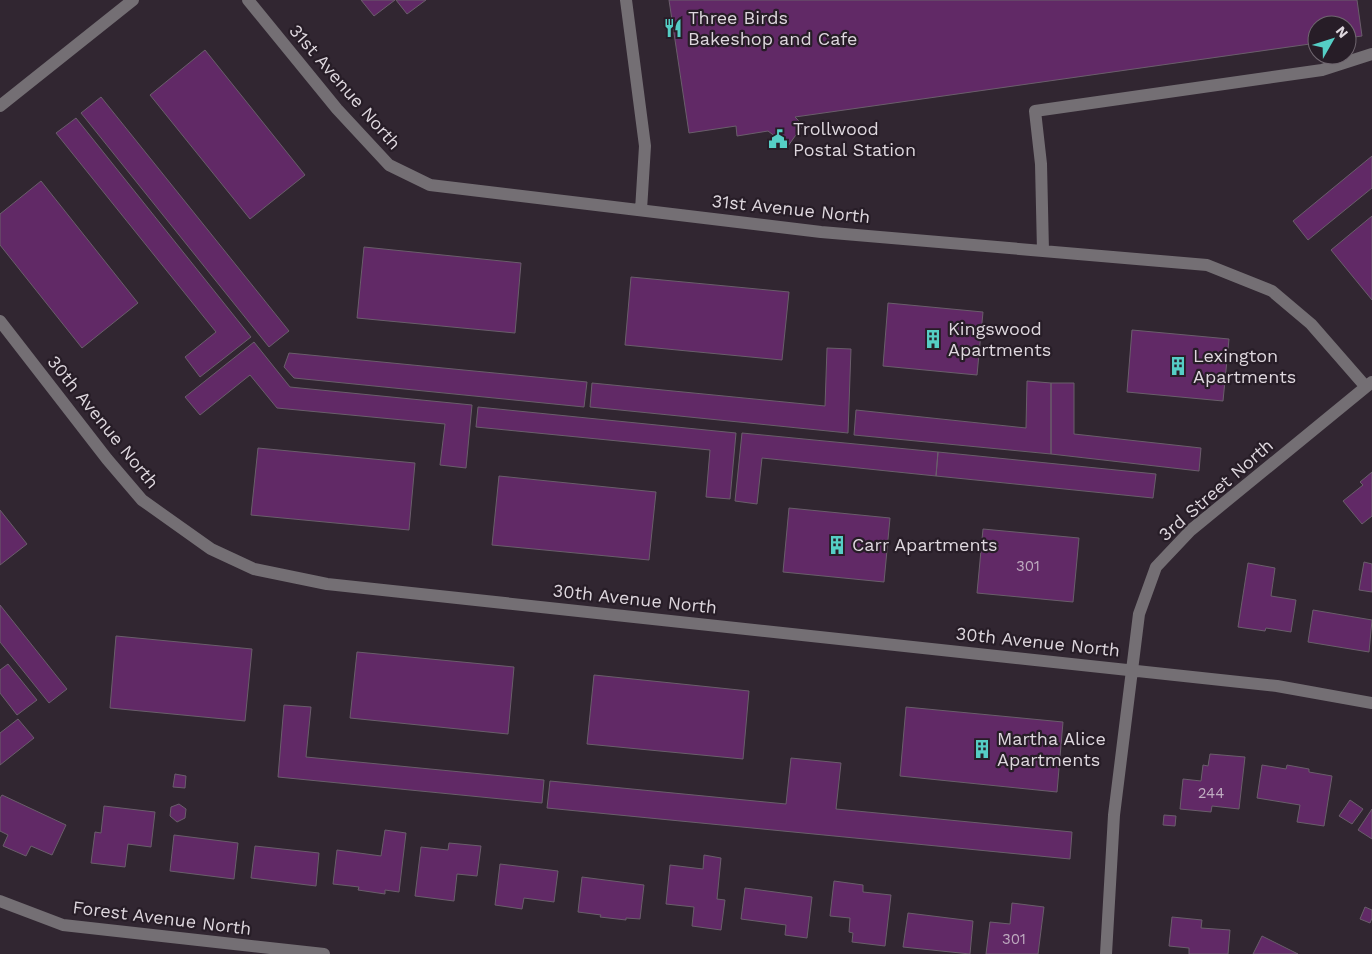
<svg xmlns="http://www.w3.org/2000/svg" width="1372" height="954" viewBox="0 0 1372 954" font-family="'Work Sans',sans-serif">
<rect width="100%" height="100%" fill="#312631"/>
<!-- building -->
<path fill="#612966" stroke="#6a5e6b" d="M361,0H395L374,16Z
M396,0H426L407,14Z
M669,0H1357L1362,36L1347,38V25H1317V43L795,117L803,125L788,146L768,131L737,136L736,126L689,133Z
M205,50L305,175L250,219L150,95Z
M101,97L289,331L269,347L81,113Z
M76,118L251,337L200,377L185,357L216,332L56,133Z
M1372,156V188L1308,240L1293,221Z
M41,181L138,303L82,348L0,245V214Z
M1372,216V300L1331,250Z
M364,247L521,263L515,333L357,318Z
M631,277L789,292L782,360L625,345Z
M888,303L983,312L977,375L883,366Z
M1132,330L1229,339L1223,401L1127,392Z
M254,342L290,387L472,405L466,468L440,465L445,424L277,408L250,375L200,415L185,397Z
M827,348L851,349L848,433L590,407L592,383L825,406Z
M289,353L587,382L584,407L294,378L284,367Z
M1027,381L1051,383V454L854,435L856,410L1026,428Z
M1051,383H1074V434L1201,448L1199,471L1051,454Z
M478,407L736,433L730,499L706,497L710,450L476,427Z
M742,433L938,452L936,476L762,458L757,504L735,501Z
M258,448L415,463L409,530L251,515Z
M938,452L1156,474L1153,498L936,476Z
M1372,472V516L1362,524L1343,501L1363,485L1360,482Z
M499,476L656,492L649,560L492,545Z
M789,508L890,518L884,582L783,572Z
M0,510L27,544L0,565Z
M983,529L1079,538L1073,602L977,593Z
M1364,562L1372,564V592L1359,590Z
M1248,563L1275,568L1271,596L1296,600L1291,632L1266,628L1265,631L1238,627Z
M0,605L67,689L49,703L0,642Z
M1313,610L1372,620L1369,652L1308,642Z
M116,636L252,649L245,721L110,708Z
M357,652L514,667L508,734L350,718Z
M8,664L37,700L17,715L0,693V670Z
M594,675L749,691L743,759L587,744Z
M284,705L311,707L306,757L544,780L542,803L278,777Z
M906,707L1063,722L1057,792L900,776Z
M18,719L34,738L0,765V733Z
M1210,754L1245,757L1239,809L1212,806L1211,812L1180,809L1183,779L1201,781L1203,765L1208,766Z
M791,758L841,763L836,809L1072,832L1070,859L547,808L550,781L786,804Z
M1262,765L1286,769L1287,765L1309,769V772L1332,776L1324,826L1297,822L1300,805L1257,798Z
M175,774L186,776L185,788L173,787Z
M2,795L66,825L52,855L31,846L26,856L3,846L8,835L0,831V798Z
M1350,800L1363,809L1352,824L1339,816Z
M179,804L186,809L185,818L177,822L170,816L171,807Z
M104,806L155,812L151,847L128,844L125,867L91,863L95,832L101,833Z
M1372,809V839L1358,830Z
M1164,815L1176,816L1175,826L1163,825Z
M385,830L406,833L399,892L385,890V894L358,890L359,887L333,884L337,850L381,856Z
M174,835L238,843L234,879L170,871Z
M449,843L481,846L477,876L457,874L454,901L415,896L421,847L448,850Z
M255,846L319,853L316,886L251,878Z
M704,855L721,858L717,899L725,900L721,930L692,926L694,907L666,904L670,865L703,869Z
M500,864L558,871L554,902L524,898L522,909L495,905Z
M582,877L644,885L640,919L626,918V920L600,917L601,915L578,912Z
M834,881L863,885V892L891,895L885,946L852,942L853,933L849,932L850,918L830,916Z
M745,888L812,897L807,938L785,935L786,925L741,919Z
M1012,903L1044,907L1038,954H986L990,922L1010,924Z
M1365,907L1372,910V918L1370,923L1360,919Z
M908,913L973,921L970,954L903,947Z
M1172,917L1202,920L1201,928L1230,930L1228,954H1189V948L1169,946Z
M1262,936L1298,954H1253Z"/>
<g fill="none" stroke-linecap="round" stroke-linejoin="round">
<!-- minor -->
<path stroke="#746f74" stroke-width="12" d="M248,0L337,109L389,165L430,185L821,232L1207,265L1272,291L1311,324L1366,387
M626,0L645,146L641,210
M0,106L133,0
M1043,251L1041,164L1035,111L1322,70L1372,54
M0,321L107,459L142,500L211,549L254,569L327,584L1277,686L1372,703
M0,901L63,925L324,954
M1106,954L1114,815L1139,614L1156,567L1191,530L1372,382"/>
</g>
<!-- icons -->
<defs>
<g id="restaurant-bare" transform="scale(1.5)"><path d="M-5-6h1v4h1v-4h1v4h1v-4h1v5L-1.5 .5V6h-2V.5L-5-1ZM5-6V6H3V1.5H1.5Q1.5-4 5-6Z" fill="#55cec5" stroke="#271d27" stroke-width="2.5" paint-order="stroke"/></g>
<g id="civic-bare" transform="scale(1.5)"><path d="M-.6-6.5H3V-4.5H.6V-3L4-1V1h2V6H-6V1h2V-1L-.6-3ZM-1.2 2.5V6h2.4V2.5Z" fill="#55cec5" stroke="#271d27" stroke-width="2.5" paint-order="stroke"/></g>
<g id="building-bare" transform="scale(1.5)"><path d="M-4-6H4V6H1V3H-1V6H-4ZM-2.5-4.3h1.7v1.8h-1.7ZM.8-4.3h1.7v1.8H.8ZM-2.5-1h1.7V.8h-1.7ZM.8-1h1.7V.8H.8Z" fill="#55cec5" stroke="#271d27" stroke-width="2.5" paint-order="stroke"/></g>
</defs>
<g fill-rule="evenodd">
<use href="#restaurant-bare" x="673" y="28"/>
<use href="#civic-bare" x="778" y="139"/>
<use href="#building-bare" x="933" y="339"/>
<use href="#building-bare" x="1178" y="366"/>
<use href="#building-bare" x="837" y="545"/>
<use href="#building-bare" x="982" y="749"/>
</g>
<g text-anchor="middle" stroke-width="4.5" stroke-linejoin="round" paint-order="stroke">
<!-- number labels -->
<g font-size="15" fill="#bfacc0">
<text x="1028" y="571">301</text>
<text x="1211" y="798">244</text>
<text x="1014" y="944">301</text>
</g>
<!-- poi labels -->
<g font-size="18" fill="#ded7de" stroke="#271d27" text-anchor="start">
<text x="688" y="24">Three Birds<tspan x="688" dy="21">Bakeshop and Cafe</tspan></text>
<text x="793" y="135">Trollwood<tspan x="793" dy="21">Postal Station</tspan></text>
<text x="948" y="335">Kingswood<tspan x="948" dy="21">Apartments</tspan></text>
<text x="1193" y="362">Lexington<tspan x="1193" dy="21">Apartments</tspan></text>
<text x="852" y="551">Carr Apartments</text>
<text x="997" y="745">Martha Alice<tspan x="997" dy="21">Apartments</tspan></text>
</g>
<!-- street labels -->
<g font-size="18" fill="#ded7de" stroke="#271d27">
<text transform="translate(345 87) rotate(49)" y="6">31st Avenue North</text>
<text transform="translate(791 209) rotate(6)" y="6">31st Avenue North</text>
<text transform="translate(103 422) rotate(51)" y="6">30th Avenue North</text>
<text transform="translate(1216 490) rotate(-41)" y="6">3rd Street North</text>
<text transform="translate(635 599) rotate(6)" y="6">30th Avenue North</text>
<text transform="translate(1038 642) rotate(6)" y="6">30th Avenue North</text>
<text transform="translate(162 918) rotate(7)" y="6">Forest Avenue North</text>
</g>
</g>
<!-- north arrow -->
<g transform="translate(1332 40) rotate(51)"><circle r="24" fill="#271d27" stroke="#706770"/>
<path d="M0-4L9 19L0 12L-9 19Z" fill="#55cec5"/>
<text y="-8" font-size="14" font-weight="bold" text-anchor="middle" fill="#ded7de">N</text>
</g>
</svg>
